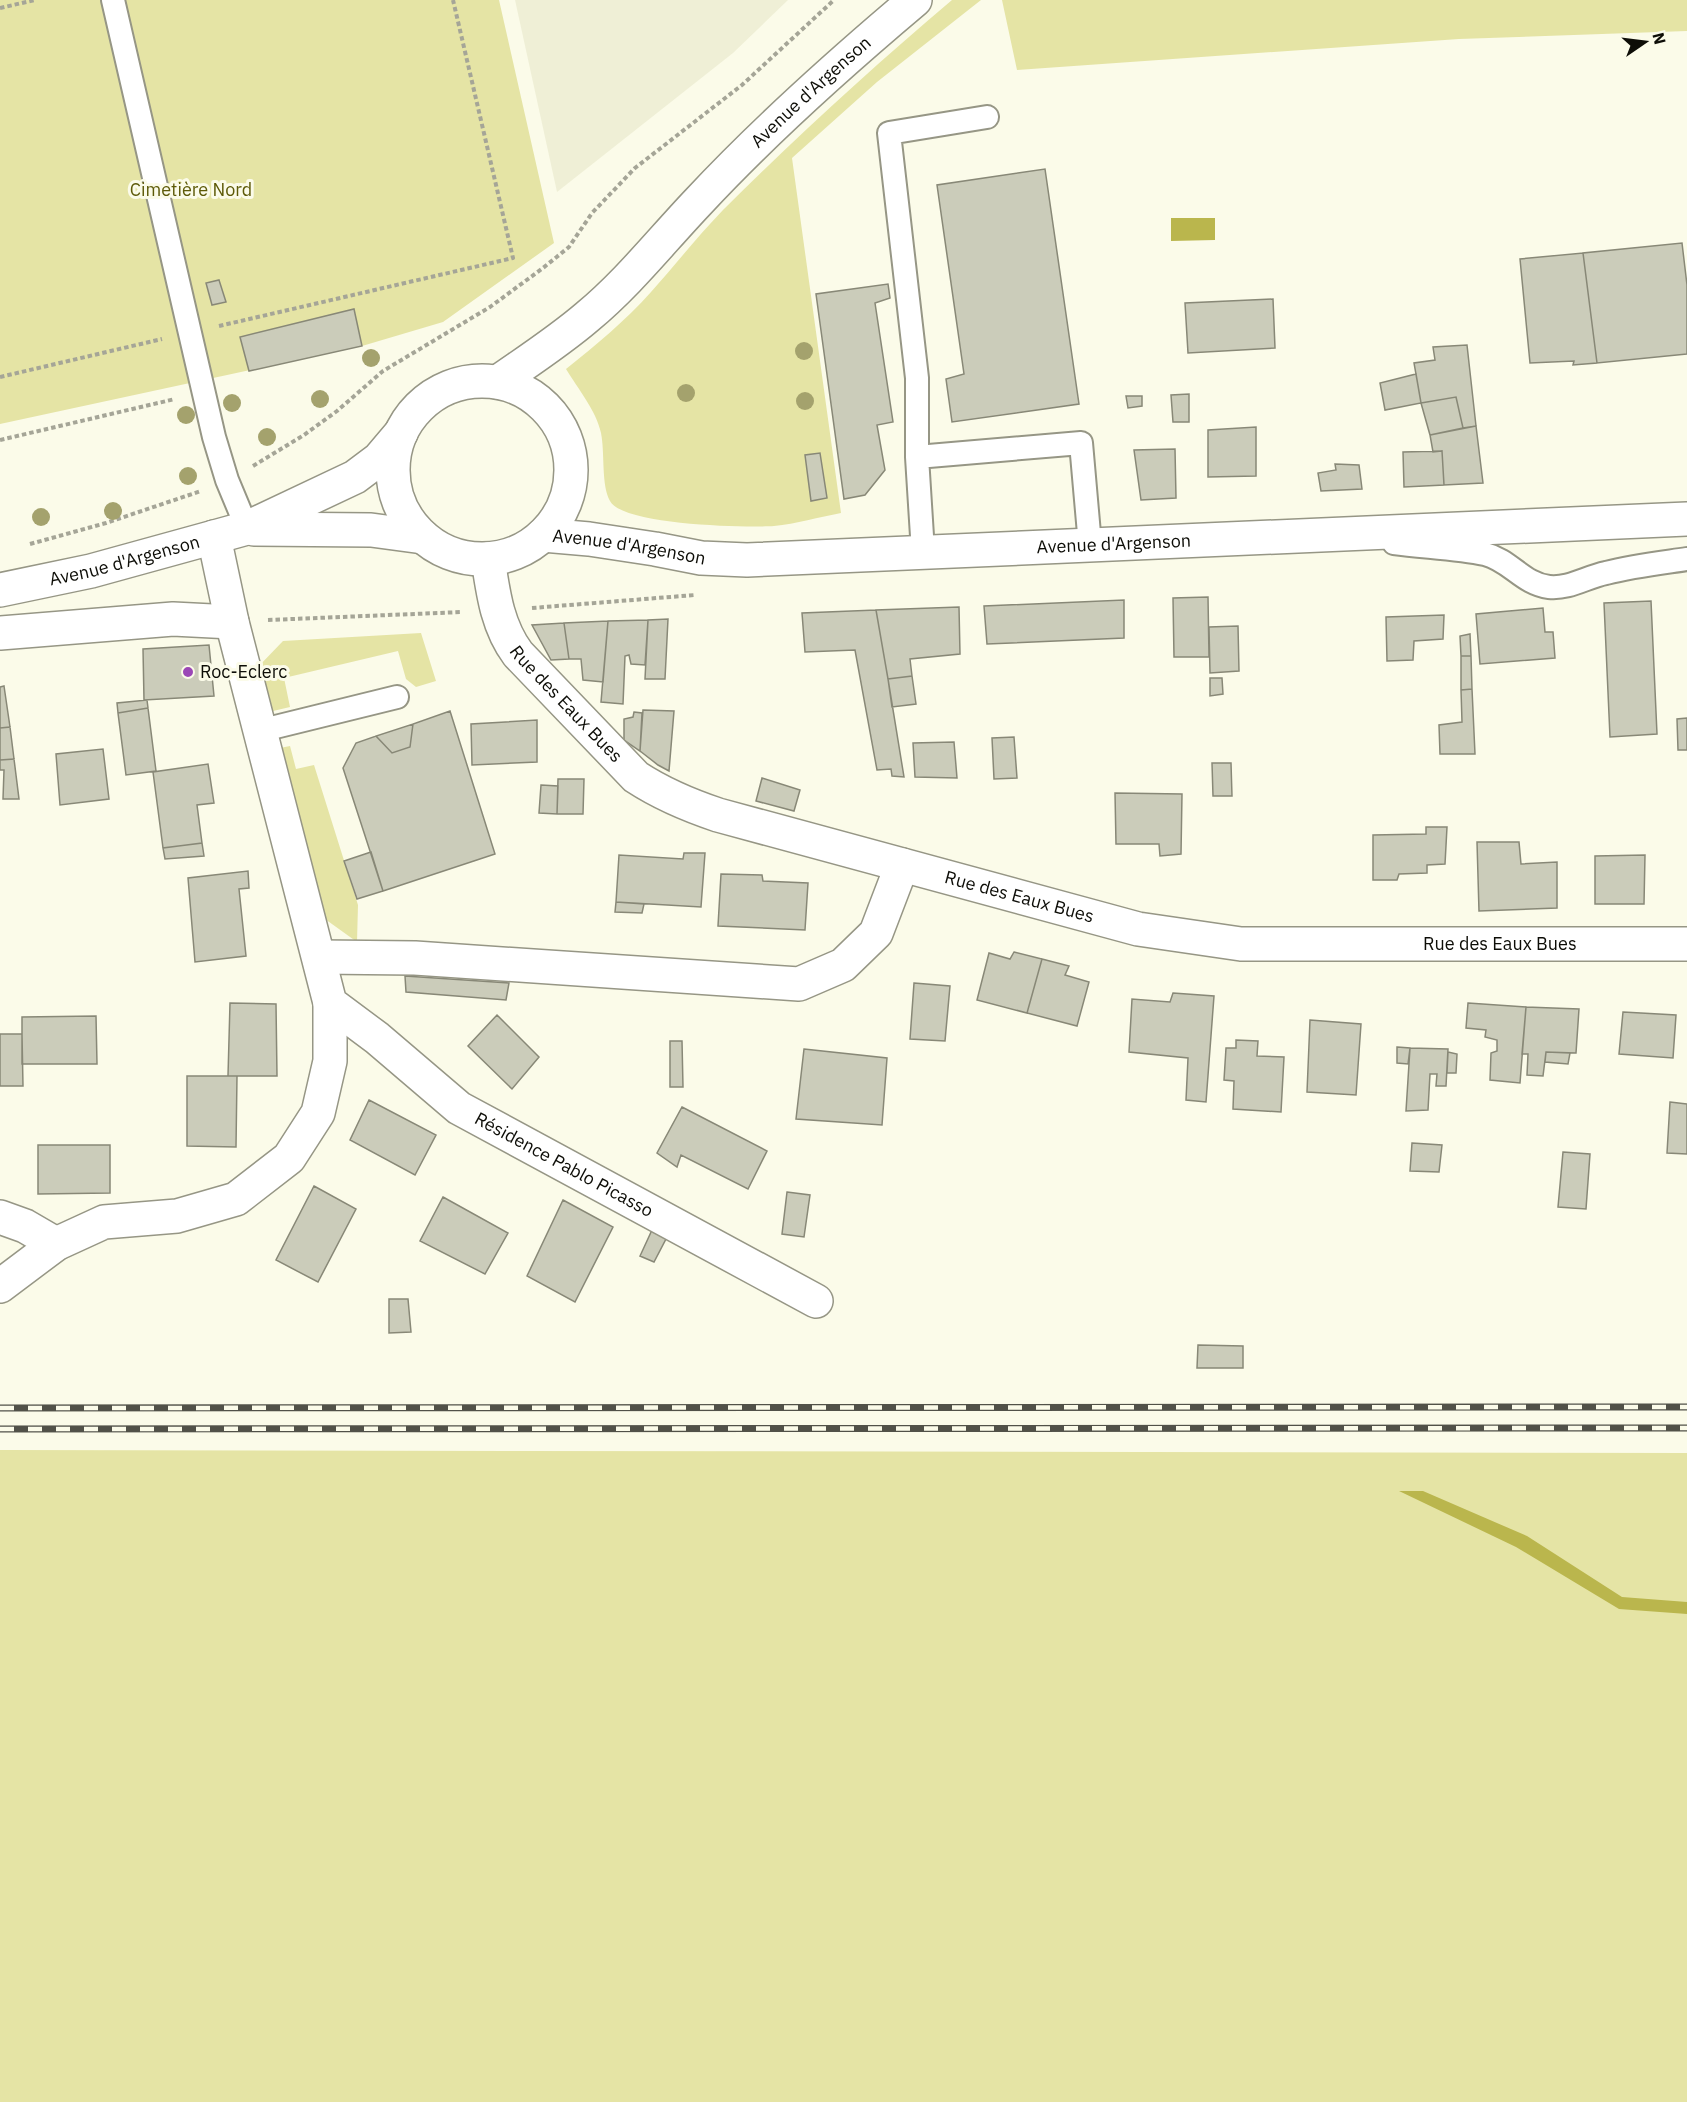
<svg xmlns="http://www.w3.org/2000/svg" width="1687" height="2102" viewBox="0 0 1687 2102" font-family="'IBM Plex Sans',sans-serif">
<rect width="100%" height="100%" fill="#fbfbe9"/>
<!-- built -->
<path fill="#efefd6" d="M515,0H788L733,53L557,192Z"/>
<!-- green -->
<path fill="#e5e4a5" d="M0,0H499L554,243L443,322L362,346L0,424Z
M952,0H981L877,82L792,158L841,513C819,517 796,524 774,526C746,528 622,525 610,501C601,485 605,453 601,433C596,410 578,389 566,369C596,345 625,321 651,292C675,265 698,236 723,210C797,136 873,67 952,0Z
M1002,0H1687V31L1459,39L1017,70Z
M421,633L436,681L416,687L406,679L398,651L284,678L290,707L273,711L266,707L257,668L283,641Z
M290,746L296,769L314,765L358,905L357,942L325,919L280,748Z
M0,1450L1687,1453V2102H0Z"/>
<!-- water -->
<path fill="#bab64d" d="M1171,218H1215V240L1171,241Z
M1399,1491H1423L1527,1536L1622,1597L1687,1602V1614L1619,1609L1516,1547Z"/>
<!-- building -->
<path fill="#cbccba" stroke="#887" stroke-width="1.5" d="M1045,169L1079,404L952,422L946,379L964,374L937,185Z
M1682,243L1687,285V354L1597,363L1583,253Z
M1583,253L1597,363L1573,365L1574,361L1530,363L1520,259Z
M219,280L226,302L212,305L206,283Z
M888,284L890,298L875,303L893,422L877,425L885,470L865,495L844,499L816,294Z
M1273,299L1275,348L1188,353L1185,303Z
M354,309L362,346L249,371L240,337Z
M1467,345L1476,426L1463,428L1456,397L1421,403L1414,363L1435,360L1433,347Z
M1416,374L1421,403L1385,410L1380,383Z
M1189,394V422H1173L1171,395Z
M1126,396H1142V406L1128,408Z
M1456,397L1463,428L1430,435L1421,403Z
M1476,426L1483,483L1444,485L1442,451L1433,452L1430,435Z
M1256,427V476L1208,477V430Z
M1175,449L1176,498L1141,500L1134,450Z
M1442,451L1444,485L1404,487L1403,452Z
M820,453L827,498L811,501L805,455Z
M1335,464L1359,465L1362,489L1321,491L1318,473L1336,470Z
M1208,597L1209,657H1174L1173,598Z
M1124,600V638L987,644L984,606Z
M1651,601L1657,734L1610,737L1604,603Z
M959,607L960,654L910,659L912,676L888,679L876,610Z
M1543,608L1545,632H1553L1555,658L1480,664L1476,614Z
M876,610L888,679L904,777L892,776L891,769L877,770L855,650L805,652L802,613Z
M1444,615L1443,639L1414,641L1413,660L1387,661L1386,617Z
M668,619L665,679H645L648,620Z
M648,620L645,665L631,664L629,655L625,656L623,704L601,702L608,621Z
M608,621L603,682L583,680L581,659H569L564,623Z
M564,623L569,659L551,660L532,625Z
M1238,626L1239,671L1210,673L1209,627Z
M1470,634L1471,656H1461L1460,636Z
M209,645L214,696L144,700L143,649Z
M1461,656H1471L1472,689L1461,690Z
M912,676L916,704L892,707L888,679Z
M1210,678H1222L1223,694L1210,696Z
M4,686L10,727L0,728V687Z
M1472,689L1475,754H1440L1439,725L1462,722L1461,690Z
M147,700L148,708L118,713L117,703Z
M148,708L156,771L126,775L118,713Z
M643,710L674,711L669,771L658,765L640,751Z
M450,711L495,854L383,891L343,768L356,743L376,736L392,753L410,747L413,724Z
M634,712L642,713L640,751L624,740V719L633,717Z
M1687,718V750H1678L1677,719Z
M537,720V762L472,765L471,724Z
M413,724L410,747L392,753L376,736Z
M10,727L14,759L0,760V728Z
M1014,737L1017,778L994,779L992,738Z
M954,742L957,778L915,777L913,743Z
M103,749L109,799L60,805L56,754Z
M14,759L19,799H3L4,770H0V760Z
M1212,763H1231L1232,796H1213Z
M208,764L214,803L197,805L202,843L163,848L153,772Z
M762,778L800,790L794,811L756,801Z
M558,779H584L583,814H557Z
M541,785L558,786L557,814L539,813Z
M1115,793L1182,794L1181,854L1160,856L1159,844H1116Z
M1426,827H1447L1445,864L1427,865V873L1399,874L1397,880H1373V835L1426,834Z
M1477,842H1519L1521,864L1557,862V908L1479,911Z
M202,843L204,856L165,859L163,848Z
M371,852L383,891L357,899L344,861Z
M684,853H705L701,907L616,902L619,855L683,859Z
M1645,855L1644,904H1595V856Z
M248,871L249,888L239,889L246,956L195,962L188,878Z
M721,874L762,875L763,881L808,883L805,930L718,926Z
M616,902L644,904L642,913L615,912Z
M1014,952L1042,959L1027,1013L977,1000L989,953L1010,959Z
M1042,959L1069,966L1065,975L1089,982L1077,1026L1027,1013Z
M405,976L509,983L506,1000L406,992Z
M914,983L950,986L945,1041L910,1039Z
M1173,993L1214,996L1206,1102L1186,1100L1188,1058L1129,1052L1132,999L1170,1002Z
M230,1003L276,1004L277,1076H228Z
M1468,1003L1526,1007L1520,1083L1490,1080L1491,1053L1497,1051V1040L1485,1037L1486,1030L1466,1028Z
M1526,1007L1579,1009L1576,1053L1546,1052L1543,1076L1527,1075L1528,1054H1522Z
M1623,1012L1676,1015L1673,1058L1619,1054Z
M497,1015L539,1057L512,1089L468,1046Z
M96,1016L97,1064H22V1017Z
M1310,1020L1361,1024L1356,1095L1307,1092Z
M0,1034H22L23,1086H0Z
M1236,1040L1258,1041L1257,1056L1284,1057L1281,1112L1233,1109L1234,1081L1224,1080L1226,1048H1236Z
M670,1041H682L683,1087H670Z
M1397,1047L1410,1048L1408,1064L1397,1063Z
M1410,1048L1448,1049L1446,1086H1436L1437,1074H1430L1428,1110L1406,1111Z
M804,1049L887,1058L882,1125L796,1119Z
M1448,1052L1457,1054L1456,1073H1447Z
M1546,1052L1570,1053L1568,1064L1545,1062Z
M187,1076H237L236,1147L187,1146Z
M369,1100L436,1135L415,1175L350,1140Z
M1670,1102L1687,1104V1154L1667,1153Z
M682,1107L767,1151L748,1189L681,1155L677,1167L657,1153Z
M1412,1143L1442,1145L1439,1172L1410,1171Z
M38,1145H110V1193L38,1194Z
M1563,1152L1590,1154L1586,1209L1558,1207Z
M314,1186L356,1209L318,1282L276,1260Z
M787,1192L810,1195L804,1237L782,1234Z
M443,1197L508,1233L485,1274L420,1241Z
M563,1200L613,1227L575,1302L527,1276Z
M652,1230L667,1237L654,1262L640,1256Z
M389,1299H408L411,1332L389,1333Z
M1198,1345L1243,1346V1368H1197Z"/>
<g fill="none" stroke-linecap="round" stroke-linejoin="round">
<!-- service casing -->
<g stroke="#969685" stroke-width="26">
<path id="service" d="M113,0L214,437L227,480L247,528
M917,457V378L889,133L987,117
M1394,543C1423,547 1458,548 1485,554C1510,560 1523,584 1549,587C1570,589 1586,577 1606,573C1633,566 1660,563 1687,559
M923,552L917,457L1081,443L1090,545
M259,731L397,697"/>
</g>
<!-- minor casing -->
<g stroke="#969685" stroke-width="36">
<g id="minor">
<path id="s1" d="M214,537L232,622L330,1003L377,1038L459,1108L816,1301"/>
<path id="s2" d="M488,559C493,592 497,626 518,654L636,777C662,794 688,805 718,815L1138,929L1241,944H1687"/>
<path d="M0,633L173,619L232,622"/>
<path d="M319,957L415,958L799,984L843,965L876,933L902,865"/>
<path d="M0,1217L25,1226L56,1244"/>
<path d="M0,1286L56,1244L104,1222L177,1216L236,1199L289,1158L318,1113L330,1061V1003"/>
</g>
</g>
<!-- primary casing -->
<g stroke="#969685" stroke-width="36">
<g id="primary">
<circle cx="482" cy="470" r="89"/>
<path id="s3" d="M498,382C528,361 559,341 587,317C628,283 661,241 698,202C765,130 839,64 915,0"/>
<path d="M254,529L371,530L423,537"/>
<path id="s4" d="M543,535L589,539L655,549L701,558L747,560L1687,519"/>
<path id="s5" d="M0,590L91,571L247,528L355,477L379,459L401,433"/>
</g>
</g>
<!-- path -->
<path stroke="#a5a597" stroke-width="4" stroke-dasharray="4.5 3" stroke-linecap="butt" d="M0,8L35,0
M219,326L513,258L453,0
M0,377L162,339
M0,440L175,399
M253,466L304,435L337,411L383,371L490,307L543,268L569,247L592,213L635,168L742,85L834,0
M30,544L106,523L201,491
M532,608L695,595
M268,620L462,612"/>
<!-- service -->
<use href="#service" stroke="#fff" stroke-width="22"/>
<!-- minor -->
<use href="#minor" stroke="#fff" stroke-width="33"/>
<!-- primary -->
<use href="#primary" stroke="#fff" stroke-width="33"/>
<!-- rail casing -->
<g stroke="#515148" stroke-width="7">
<path id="rail" d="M0,1408L1687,1407
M0,1429L1687,1428"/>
</g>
<!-- rail -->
<use href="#rail" stroke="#fbfbe9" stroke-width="4.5" stroke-dasharray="14" stroke-linecap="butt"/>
</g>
<!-- trees -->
<g fill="#a4a26d">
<circle cx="804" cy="351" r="9"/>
<circle cx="371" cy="358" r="9"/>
<circle cx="686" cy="393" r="9"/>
<circle cx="320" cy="399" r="9"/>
<circle cx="805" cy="401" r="9"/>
<circle cx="232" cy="403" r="9"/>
<circle cx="186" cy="415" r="9"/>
<circle cx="267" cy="437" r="9"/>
<circle cx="188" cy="476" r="9"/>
<circle cx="113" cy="511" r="9"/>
<circle cx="41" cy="517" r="9"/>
</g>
<!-- markers -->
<circle fill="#9b47b6" stroke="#fbfbe9" stroke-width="2" cx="188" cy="672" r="6"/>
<g text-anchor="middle" stroke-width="6" stroke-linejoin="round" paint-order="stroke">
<!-- street labels -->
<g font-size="18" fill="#0d0d07" stroke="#fbfbe9">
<text dy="6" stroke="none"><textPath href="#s3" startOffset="428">Avenue d'Argenson</textPath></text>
<text dy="6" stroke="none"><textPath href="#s4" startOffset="573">Avenue d'Argenson</textPath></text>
<text dy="6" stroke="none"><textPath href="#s4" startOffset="87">Avenue d'Argenson</textPath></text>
<text dy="6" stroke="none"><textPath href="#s5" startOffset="128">Avenue d'Argenson</textPath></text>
<text dy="6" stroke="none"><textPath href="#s2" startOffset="170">Rue des Eaux Bues</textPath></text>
<text dy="6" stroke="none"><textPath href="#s2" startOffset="674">Rue des Eaux Bues</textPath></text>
<text dy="6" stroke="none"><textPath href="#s2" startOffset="1160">Rue des Eaux Bues</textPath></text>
<text dy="6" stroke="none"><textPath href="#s1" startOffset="766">Résidence Pablo Picasso</textPath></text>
</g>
<!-- park labels -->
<g font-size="18" fill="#5d5a08" stroke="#fbfbe9">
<text x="191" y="196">Cimetière Nord</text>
</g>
<!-- poi labels -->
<g font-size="18" fill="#0d0d07" stroke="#fbfbe9" text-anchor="start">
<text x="200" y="678">Roc-Eclerc</text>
</g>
</g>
<!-- north arrow -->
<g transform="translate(1645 42) rotate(76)" stroke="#fbfbe9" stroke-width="4.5" paint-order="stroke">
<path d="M0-4.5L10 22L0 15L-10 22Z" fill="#0d0d07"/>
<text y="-9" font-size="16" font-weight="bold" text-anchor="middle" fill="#0d0d07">N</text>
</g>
</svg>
